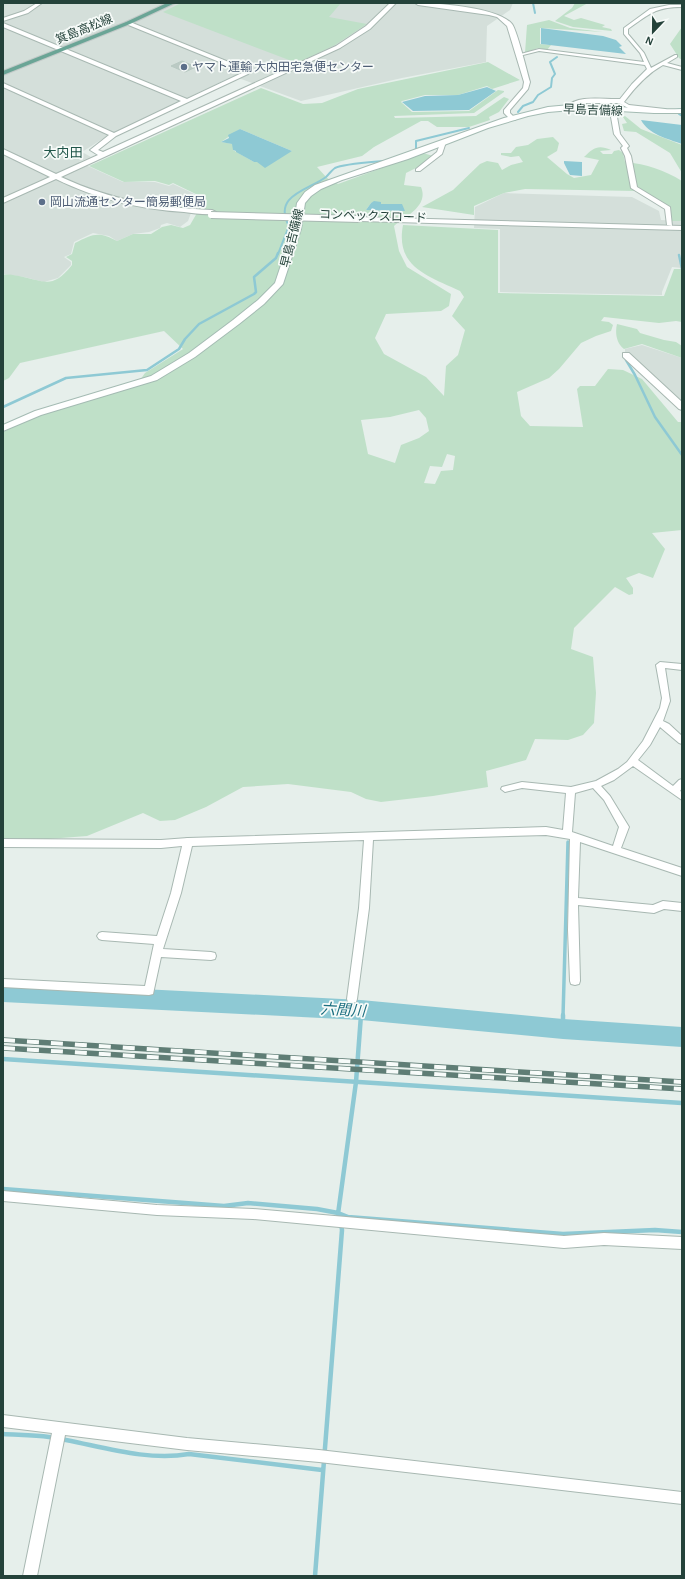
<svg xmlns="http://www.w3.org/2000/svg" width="685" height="1579" viewBox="0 0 685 1579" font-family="'Alegreya Sans','Noto Sans JP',sans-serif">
<rect width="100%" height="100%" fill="#e6efeb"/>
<!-- built -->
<path fill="#d4dfda" d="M3,3H513L510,10L487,26L486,62L402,78L301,101L233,76L107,136L82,152L91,157L79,162L123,182H155L169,186L173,184L201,197L200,205H194L188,221L180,227L167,223L161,225L160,228L149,232L133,234L117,241L109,236L93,233L74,242L71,254L64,257L71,262V265L58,278L44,282L24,277L3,274Z
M504,193L632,197L659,211L661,220L682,221V268L672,267L662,292V295L500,292V229L474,228L475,207Z
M642,345L682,358V412L625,360V349Z"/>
<!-- green -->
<path fill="#bfe0c8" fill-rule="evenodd" d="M181,3H341L329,17L367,24L335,45L297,63L163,12Z
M575,3H588L564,16L574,20L581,18L605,25L602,27L611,29L612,31L573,27L555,21L572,8Z
M549,20L570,28L603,32L540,28V44L551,45L547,50L538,48L525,53L527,25Z
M682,27V60L679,58L670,44Z
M488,62L520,80L492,89L487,86L458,95H425L402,101L401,102L412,112L469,111L498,90L504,91V92L474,113L394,116L395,118L476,116L504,97L509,99L499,112L489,117L490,120L469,127H437L428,121H421L374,147L362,156L317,167L327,178L338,184L423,153L433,156L422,165L406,173L404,185L421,187C429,206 406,216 394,226L399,251L407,267L451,294L449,306L441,311L386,314L375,338L384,354L426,377L444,396L446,366L458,355L465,330L452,316L464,297L460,291C428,276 395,267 403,225L498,230V293L664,296L674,269H681L682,271V322L676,321L659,323L604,317L601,321L609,322L613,325L611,331L596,336L581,343L559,369L549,378L517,392L521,416L530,426L583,427L577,389L580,386H595L608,369L623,370L642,379L678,422H682V530L652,533L665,549L653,578L639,573L626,578L633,588V594L629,595L615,587L574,628L571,649L593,657L596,693L594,723L583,735L568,740L535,739L526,760L486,771L488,787L433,796L381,802L366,799L351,792L288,784L243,787L206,807L175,820L160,821L143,813L87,836L48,839L3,838V432C45,411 91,398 136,386L145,373L183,349L164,331L20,363L9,378L3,381V275C8,274 13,275 19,276C45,281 52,290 72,265V261L66,257L72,254L75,243C93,234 98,231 117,241L133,234H151L162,227L171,225L183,228L190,225L201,206L202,197L173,183L169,185L155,181L124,182L89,166L261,88L303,104L322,103L358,89ZM240,129L292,151L254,162L233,150V144L221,142ZM374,202H381V204L405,211L366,210L371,203ZM419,410L426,418L429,431L419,438L401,445L395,463L368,454L361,420L390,417ZM447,454L455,456L453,470L441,471L435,484L424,483L430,466L442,467Z
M625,116L641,129L682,145V173L670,153L636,132L624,131L622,124L627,123L623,117Z
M553,137L559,143L557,151L547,157L567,174L574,178L591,175L599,160L584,157C593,148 598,144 611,150L600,151L603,154H612L614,151L619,150L623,153L625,162C647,164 664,170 682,181V221H672L669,207L635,191L525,189L504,193L474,206V215L422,207L453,190L480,164L487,161L498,163L502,170L511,165L523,162L519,156L511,157L501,155V153H511L516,147L528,145L537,139Z
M617,324L637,329L640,333L664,340L676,342L682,346V358L642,344L624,349C616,343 615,332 617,324Z"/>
<!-- water -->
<path fill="#8ec9d4" d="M541,28L603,36L616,40L622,46L619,47L626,54L541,44Z
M487,87L496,91L469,110L413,111L402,102L425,96L458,95Z
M641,120L682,125V144C668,139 648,134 641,120Z
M240,129L292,151L265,168L257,162H254L236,152V151L233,150L232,144L221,142L229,138L228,135Z
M564,161L582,162V176L570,175L564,163Z
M374,201L381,202V204H402L405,211L366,210L371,203Z"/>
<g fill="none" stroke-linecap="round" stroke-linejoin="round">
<!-- stream-far3 -->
<path stroke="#8ec9d4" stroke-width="2" d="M533,3L535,13
M675,110L682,109
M518,112L523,106L533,102L538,95L551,87L552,78L555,74L550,62L557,57
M679,114L682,116
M413,151L416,149V141L469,128
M278,254L289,226C272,195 309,190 326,177C329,174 332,170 335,168C343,164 374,162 384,161"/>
<!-- stream-far2 -->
<path stroke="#8ec9d4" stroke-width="2.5" d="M679,255L682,269
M626,360L635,375L655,417L682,455
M3,407L66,378L147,370L179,349L185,339L199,324L254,294L256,292L254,277L276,258L278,253"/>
<!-- stream-far1 -->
<path stroke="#8ec9d4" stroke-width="3.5" d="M361,1016V1010
M563,1016L568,842"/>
<!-- stream -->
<path stroke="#8ec9d4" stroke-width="4.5" d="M563,1029V1015
M3,1059L682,1103
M3,1189L224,1206L248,1203L317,1209L338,1213L348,1217L563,1234L655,1230L682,1232
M338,1214L356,1082L361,1015
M3,1434C18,1435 34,1435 49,1437C95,1444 143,1462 189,1454L322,1470
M315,1576L342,1230L341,1224"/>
<!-- river -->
<path fill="#8ec9d4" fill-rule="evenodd" d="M3,982L361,1000L563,1019L682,1027V1047L563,1039L361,1020L3,1002Z"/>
</g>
<!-- building -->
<path fill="#bbcac4" stroke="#b8c9c2" d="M182,61L196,67L185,72L171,66Z"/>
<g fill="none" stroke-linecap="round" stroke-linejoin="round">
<!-- minor casing -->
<g stroke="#a8b8b2" stroke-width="2">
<path id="minor" d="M37,3H42L28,13L3,21V18L24,11Z
M669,5H682V7C656,7 649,14 628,29V34L644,53L651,68L675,55H677V57L667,63L682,67V70L663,65C647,74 636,86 624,102L629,105L665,109L667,110V112L628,108L619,103H586L575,105L569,109L566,107C579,94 604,100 620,99L632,84L647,69L645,65L539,51L519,56L517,55L539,49L644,62L640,53L624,34V28L650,9Z
M619,108L622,110L617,117L620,134L629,146L627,148L631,156L637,187L670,207L672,226L667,225L665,209L631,188L625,156L621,148L623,146L614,134L611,117Z
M441,141L446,142L442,154L420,171H416V169L437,152Z
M660,662L682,664V670L665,668L670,701L663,721L669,724L682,736V744L679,743L660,727L650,745L638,760L673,786L679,780L682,779V788L680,791L682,792V800L633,766L614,780L601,786L610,796L629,827L621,848L682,868V876L580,842L578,898L653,905L663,901L682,903V911L664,909L654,913L578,905L580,981L579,984L575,985L571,984L570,981L568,930L570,839L546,835L373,840L369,908L357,999L356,1002L352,1003L348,1002L347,999L359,908L364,840L192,846L181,893L163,949L211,952L215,953L216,956L215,959L211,960L161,957L153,994L149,995L3,987V979L145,986L154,944L102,940L99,939L97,936L99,933L102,932L157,936L171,893L183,842L185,839L188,838L546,827L563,830L566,793L522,788L505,792L501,789L502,787L522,782L571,787L596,781L618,769L627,762L643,741L660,708L662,698L656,665ZM593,788L604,800L619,827L613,846L572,832L575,793Z
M3,1191L157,1205L253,1209L564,1236L604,1233L682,1237V1249L604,1245L564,1248L253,1219L157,1215L3,1201Z
M3,1415L187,1438L319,1450L682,1492V1504L319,1462L187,1450L65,1435L37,1576H23L52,1433L3,1427Z"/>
</g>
<!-- tertiary casing -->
<g stroke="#a8b8b2" stroke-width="2">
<path id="tertiary" d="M390,3H396L370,29L340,48L61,177C113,201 156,207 212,210L216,212L215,214C205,215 193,213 184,212C138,209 97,199 56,179L3,203V198L50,177L3,154V149L56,174L98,155L90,150L109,135L3,87V83L114,133L181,101L3,27V23L187,99L244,72L126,24V22H130L251,71L248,74L116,136L98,150L103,152L336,46L366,26Z
M415,3C437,3 498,7 512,24C517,30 527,72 530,82L528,89L510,110V113L516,119L515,120H511L504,113V110L523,88L524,82L507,26L497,17L489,15L418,5Z
M357,217L682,226V230L360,221H357Z
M623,353H629L682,402V410L679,409L623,357Z
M188,838L192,839L194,842L192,845L161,848L3,847V839L161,840Z"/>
</g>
<!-- secondary casing -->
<g stroke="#a4bbb3" stroke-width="2">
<path id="secondary" d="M570,105C607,104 645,111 682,109V113H654L584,109L548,112L528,116L488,128L408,159L342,180L321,189L311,196L305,203L301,229L283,284L264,304L239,324L195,357L157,380L41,415L3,431V425L35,411L151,376L189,353L233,320L258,300L275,283L293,229L297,203L305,192L315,185L504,118L548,107Z"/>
</g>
<!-- primary casing -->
<g stroke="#c2cac8" stroke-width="2">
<path id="primary" d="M167,3H175L130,24L3,75V71L126,22Z"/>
</g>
<!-- minor -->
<use href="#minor" fill="#fff" fill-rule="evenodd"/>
<!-- tertiary -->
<use href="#tertiary" fill="#fff" fill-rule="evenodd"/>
<!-- secondary -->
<use href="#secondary" fill="#fff" fill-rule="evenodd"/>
<!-- primary -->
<use href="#primary" fill="#6aa596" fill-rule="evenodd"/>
<!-- rail casing -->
<g stroke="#5f7d75" stroke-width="5.5">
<path id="rail" d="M3,1040L682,1082
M3,1048L682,1089"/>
</g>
<!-- rail -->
<use href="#rail" stroke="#f7fbf9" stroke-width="4" stroke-dasharray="12" stroke-linecap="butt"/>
<!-- tertiary-bridge casing -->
<g stroke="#a8b8b2" stroke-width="8" stroke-linecap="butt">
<path id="tertiary-bridge" d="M211,215L360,219"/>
</g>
<!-- tertiary-bridge -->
<use href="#tertiary-bridge" stroke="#fff" stroke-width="6"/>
</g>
<!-- markers -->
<g fill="#5c6f8a" stroke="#f7fbf9" stroke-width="1.5">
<circle cx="184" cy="67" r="4"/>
<circle cx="42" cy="202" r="4"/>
</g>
<g text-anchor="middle" stroke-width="3.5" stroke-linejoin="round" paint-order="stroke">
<!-- far-street labels -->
<g font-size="12" fill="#24423a" stroke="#f7fbf9">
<text transform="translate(84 29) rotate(-22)" y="4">箕島高松線</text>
<text transform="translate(593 110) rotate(2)" y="4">早島吉備線</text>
<text transform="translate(373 216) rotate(2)" y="4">コンベックスロード</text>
<text transform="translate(292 238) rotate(-76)" y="4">早島吉備線</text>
</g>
<!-- far-service labels -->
<g font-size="12" fill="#4e5e75" stroke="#f7fbf9" text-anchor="start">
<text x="192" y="71">ヤマト運輸 大内田宅急便センター</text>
<text x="50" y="206">岡山流通センター簡易郵便局</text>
</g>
<!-- far-quarter labels -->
<g font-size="13" fill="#1f5548" stroke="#f7fbf9">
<text x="63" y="157">大内田</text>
</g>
<!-- water labels -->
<g font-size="15" font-style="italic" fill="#1c6f80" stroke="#f7fbf9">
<text transform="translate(343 1010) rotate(3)" y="5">六間川</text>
</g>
</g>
<!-- border -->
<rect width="685" height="1579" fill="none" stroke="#24423a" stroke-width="8"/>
<!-- north arrow -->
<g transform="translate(653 32) rotate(202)" stroke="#f7fbf9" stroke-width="3" paint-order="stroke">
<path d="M0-3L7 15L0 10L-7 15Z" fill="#24423a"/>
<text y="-6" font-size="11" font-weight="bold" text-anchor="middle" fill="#24423a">N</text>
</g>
</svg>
